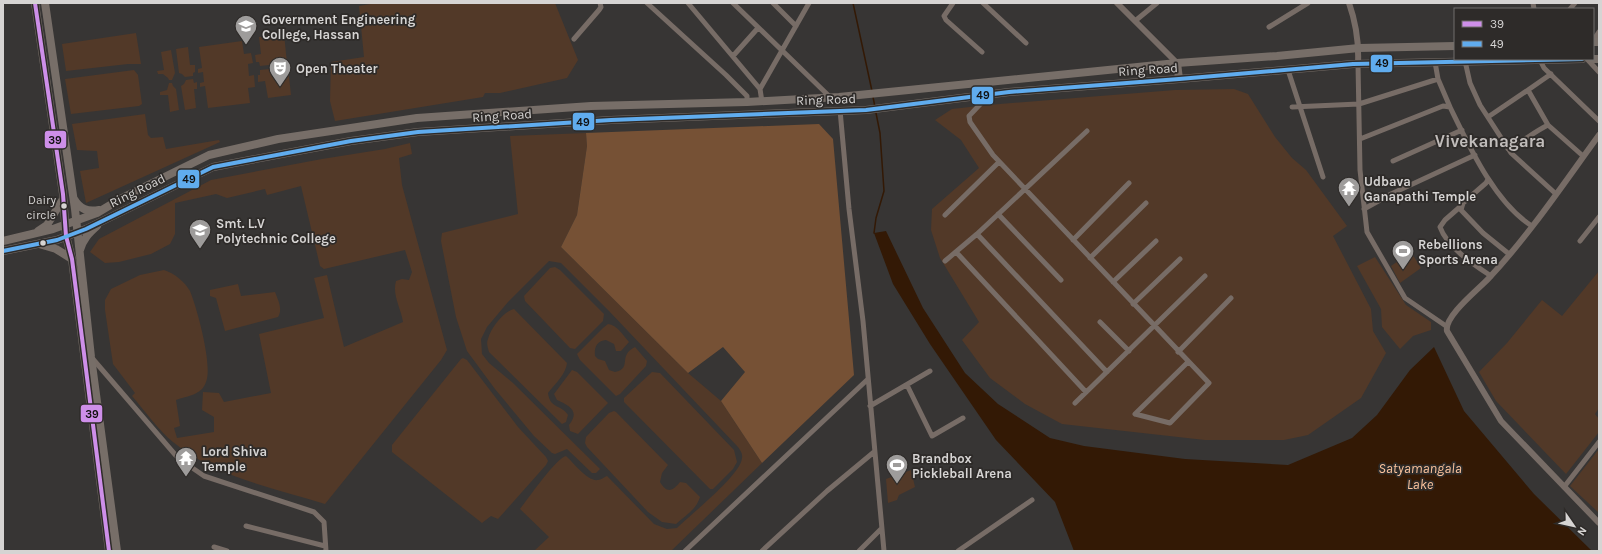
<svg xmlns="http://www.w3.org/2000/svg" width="1602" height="554" viewBox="0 0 1602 554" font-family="Karla,sans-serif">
<rect width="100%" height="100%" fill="#373534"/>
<!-- green -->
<path fill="#523928" d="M376,3H555L578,60L567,78L500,93H485L483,97L335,121L330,101L331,62L364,57L359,6Z
M136,33L141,64H128L66,71L62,44Z
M284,34L287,63L260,66L259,62H256L255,55L261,54L259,37Z
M242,41L244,54L251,53L253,63L248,64L249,76L254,75L255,87L248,88L250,103L208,108L205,86L200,87V83L204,82L203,72L198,73V69L202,68L199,47Z
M188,47L190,65H195V72L193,73V76L185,77L182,74L179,73L176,49Z
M171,50L175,73L172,80H169L168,78L163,74H158L157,71L164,70L161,52Z
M288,67L291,95L268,98L265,81L258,82V75H260V70Z
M134,70L138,75L142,104L139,106L71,114L65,79Z
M193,79L194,83L197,82V89H194L196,108L185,110L181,86L184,84L186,80Z
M169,83H172L173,86L176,89L179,110L170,112L168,95H160V92L167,90Z
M1234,89L1248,94L1275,137L1292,158L1306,170L1347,226L1333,236L1371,309L1373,331L1386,353L1361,398L1308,435L1284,440H1205L1062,424L1025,404L990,378L962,340L979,322L940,258L931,230L932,209L979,168L961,140L935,120L952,109L988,105L1175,90Z
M145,114L148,135L151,138L163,137L166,149L219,140L220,142L86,203L80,171L99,168L97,151L77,150L72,124Z
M586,133L587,146L577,215L561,247L688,373L721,401L762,463L671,551H534L549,537L520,509C528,499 556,458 566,456C573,462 588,482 598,480C601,480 604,477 607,476L654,524L667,529L677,528C690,515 741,475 742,458C743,454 740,450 738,447L609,311L561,263L549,261L508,302L487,327L481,339L482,354L489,363L513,383L600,469L596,473H592L567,449L555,454L552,453L534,436L495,389L467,351L456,317L441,241L442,233L518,214L510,136Z
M410,143L412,154L399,158L402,185L447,350L441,360L325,504C274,488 215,477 173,442C160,432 144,410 132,396L135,393L113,364L105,310V300L111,289L140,275L164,270C174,273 185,282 190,291C197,308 213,366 206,382C202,395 187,396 176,400L180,426L174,428L177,438L214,432V417L202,410L203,392L219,393L224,402L271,393L259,334L324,318L314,278L327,275L344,347L403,322C401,308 392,295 396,281L402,279L409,280L412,272L405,250L324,269L320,266L301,186L267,195L265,189L227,198L216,194L175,203V234L170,244L151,254L119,262L105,263L90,252L99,239L211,180L322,159L385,149Z
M1411,252L1421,268L1400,283L1391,266Z
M1375,257L1406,305L1431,322V330L1413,336L1400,349L1382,327L1381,309L1357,266Z
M555,267L560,270L604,314L603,321L575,349L570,348L525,301L524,296L550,268Z
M1599,271V408L1595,414L1599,419V432L1566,474L1496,401L1479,372L1507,343L1542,300L1562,316Z
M238,284L241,296L275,292C278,300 283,309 278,317L225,331L216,298L210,296V290Z
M514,309L567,363C566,374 555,384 548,393C550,409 561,404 568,415L566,422L562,424L489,352C488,348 486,343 488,339C491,328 503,312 514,309Z
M608,324C617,325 623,335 629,342L621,351H616L614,344L606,340C597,341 594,347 595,356L598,359L605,361L609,370L615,372C633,368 617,356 635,347L647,361L646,366L620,394L616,396L580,360L577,354L603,328Z
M463,358L467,360L518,427L546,457L548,461L546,465L498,519L491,516L482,523L392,452V445L461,359Z
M572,370L577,372L608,403L578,434L570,431L569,425C580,411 570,406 557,400L554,394Z
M652,372L660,373L734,450L737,462L733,469L713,489H710L624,402V398Z
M614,411L616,412L668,465L662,473L660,482C667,494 673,491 680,482L686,483L700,497C696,510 685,516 676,524L662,522L648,512L587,447L585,443L586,437L609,413Z
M1599,449V513L1570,486Z
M911,470L915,487L899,495L897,500L888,503L886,479Z"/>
<!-- forest -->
<path fill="#765135" d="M819,124L833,139L854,375L762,463L721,401L745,372L723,347L688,373L561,247L577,215L587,146L586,133Z"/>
<!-- water -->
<path fill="#331905" d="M886,231L923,308L965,373L998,404L1050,438L1084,446L1185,459L1288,465L1352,438L1377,415L1410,370L1434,347L1464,411L1534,494L1592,551H1074L1055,502L996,440L930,344L893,284L874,233Z"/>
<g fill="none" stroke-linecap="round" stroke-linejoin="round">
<!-- stream -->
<path stroke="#331905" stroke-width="1.5" d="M853,3L872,91
M873,97L875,107
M874,233L876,218L884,191L880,133L876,113"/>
<!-- minor -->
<path stroke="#776c66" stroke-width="5" d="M647,3L726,75L747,96V102
M688,3L760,89L762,102
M733,3L830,97
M773,3L796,26
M953,3L944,16L946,20L982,52
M983,3L1026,43
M1533,3L1534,9
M1570,9L1575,3
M1135,21L1157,3
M1269,27L1308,3
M574,39L599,10L601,7L600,3
M1593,41L1599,32
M733,56L758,28
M1587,59L1599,72
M1540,60L1544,68L1599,121
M1465,61L1470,83L1480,105L1511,153L1556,194
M1435,62L1438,79L1450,107
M1358,64L1360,170L1367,232L1405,298L1446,326
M1288,70L1323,177
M1551,74L1528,90L1548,125L1583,156
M760,89L809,3
M989,95L969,116L970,122L993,155L1209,383L1170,423L1135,414
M1292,107L1359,104L1438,79
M840,110L849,209L863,321L884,551
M1488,117L1528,90
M1360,139L1443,106L1450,107C1469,146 1495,203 1532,226
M1508,149C1522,142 1534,132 1548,125
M1393,161L1462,130
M1488,179L1486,183L1463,203L1461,210L1483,233L1509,254
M1461,206L1445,220L1440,227C1447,247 1473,264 1491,276
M1364,209L1391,194L1475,155
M998,214L1061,280
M945,215L999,162
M977,234L1107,372
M1073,240L1129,183
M1580,241L1599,217
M956,252L1086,392
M1090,258L1146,203
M945,261L977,234L1087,131
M1113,282L1156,241
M1133,304L1180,259
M1100,322L1129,351
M1178,352L1231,298
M92,358L178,458L204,476L314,512L324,522L326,551
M907,385L932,436L963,418
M1075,403L1205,276
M870,406L930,371
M1135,414L1188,362
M1564,487L1599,442
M246,526L325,546
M214,547L227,551
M685,551L868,379
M762,551L827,491L874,452
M859,551L881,529
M958,551L1032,500"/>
<!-- tertiary -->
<path stroke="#776c66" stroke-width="6" d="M1117,3L1177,63
M1349,3C1356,23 1359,43 1358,64
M1599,135C1564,183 1530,234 1489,278C1479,289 1444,316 1447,331L1501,421L1599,523"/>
<!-- primary -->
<path stroke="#776e68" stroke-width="8" d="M35,3L63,194L66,236L72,259L109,551
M45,3L75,209L91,357L117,551
M1593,42H1599
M1593,59H1599
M1177,63L1179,79
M74,199C80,209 87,212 99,210
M38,231L47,225L63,199
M3,241L53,229L97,213L122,198L209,155L278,139L417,118L591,106L747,102L839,97L1177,63L1277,56L1359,48L1455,46
M39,244L56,249L72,259
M80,250C83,239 89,233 97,226
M3,251L57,240L86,229L213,167L351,141L418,132L611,120L866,110L1009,92L1179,79L1353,64L1582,59"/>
<!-- bus-1 casing -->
<g stroke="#2e2b29" stroke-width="7">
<path id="bus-1" d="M35,3L63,194L66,236L72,259L109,551"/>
</g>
<!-- bus-2 casing -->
<g stroke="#2e2b29" stroke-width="7">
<path id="bus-2" d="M3,251L57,240L86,229L213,167L351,141L418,132L611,120L866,110L1009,92L1179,79L1353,64L1582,59"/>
</g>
<!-- bus-1 -->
<use href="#bus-1" stroke="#ce8fe9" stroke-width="4"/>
<!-- bus-2 -->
<use href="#bus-2" stroke="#60acee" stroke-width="4"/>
</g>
<!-- icons -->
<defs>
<g id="university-pin" transform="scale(1.15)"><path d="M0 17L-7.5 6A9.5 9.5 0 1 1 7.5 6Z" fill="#9e9c9b" stroke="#2e2b29"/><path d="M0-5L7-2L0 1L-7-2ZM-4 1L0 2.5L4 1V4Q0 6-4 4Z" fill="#fff"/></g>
<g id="theatre-pin" transform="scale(1.15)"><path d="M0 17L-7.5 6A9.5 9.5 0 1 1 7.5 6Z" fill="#9e9c9b" stroke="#2e2b29"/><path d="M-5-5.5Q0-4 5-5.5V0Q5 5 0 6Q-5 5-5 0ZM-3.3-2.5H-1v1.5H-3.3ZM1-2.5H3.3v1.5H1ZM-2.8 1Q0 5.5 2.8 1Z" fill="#fff"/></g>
<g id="temple-pin" transform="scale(1.15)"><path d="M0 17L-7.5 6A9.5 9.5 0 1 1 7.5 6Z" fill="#9e9c9b" stroke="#2e2b29"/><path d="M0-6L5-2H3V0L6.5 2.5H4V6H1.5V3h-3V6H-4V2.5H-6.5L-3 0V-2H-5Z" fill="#fff"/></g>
<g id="stadium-pin" transform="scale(1.15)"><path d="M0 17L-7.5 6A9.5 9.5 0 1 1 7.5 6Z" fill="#9e9c9b" stroke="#2e2b29"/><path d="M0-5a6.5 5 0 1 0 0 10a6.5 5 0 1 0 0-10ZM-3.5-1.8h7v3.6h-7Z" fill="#fff"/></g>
</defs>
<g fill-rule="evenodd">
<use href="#university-pin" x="246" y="26"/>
<use href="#theatre-pin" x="280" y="68"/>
<use href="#temple-pin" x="1349" y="188"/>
<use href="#university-pin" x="200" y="230"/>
<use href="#stadium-pin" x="1403" y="251"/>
<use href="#temple-pin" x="186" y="458"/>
<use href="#stadium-pin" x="897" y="465"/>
</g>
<!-- markers -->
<g fill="#d6d4d3" stroke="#2e2b29" stroke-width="1.5">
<circle cx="64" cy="206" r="3.5"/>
<circle cx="43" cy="243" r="3.5"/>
</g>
<g text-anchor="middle" stroke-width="3.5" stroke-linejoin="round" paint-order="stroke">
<!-- bus labels -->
<g font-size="12" fill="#d6d4d3" stroke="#2e2b29" text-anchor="end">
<text x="56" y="204">Dairy<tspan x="56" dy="15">circle</tspan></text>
</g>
<!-- poi labels -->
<g font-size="13" font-weight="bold" fill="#d6d4d3" stroke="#2e2b29" text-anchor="start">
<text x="262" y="24">Government Engineering<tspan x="262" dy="15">College, Hassan</tspan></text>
<text x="296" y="73">Open Theater</text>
<text x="1364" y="186">Udbava<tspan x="1364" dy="15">Ganapathi Temple</tspan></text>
<text x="216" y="228">Smt. L.V<tspan x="216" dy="15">Polytechnic College</tspan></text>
<text x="1418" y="249">Rebellions<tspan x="1418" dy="15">Sports Arena</tspan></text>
<text x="202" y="456">Lord Shiva<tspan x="202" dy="15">Temple</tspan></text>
<text x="912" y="463">Brandbox<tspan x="912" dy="15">Pickleball Arena</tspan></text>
</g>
<!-- street labels -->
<g font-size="13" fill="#d6d4d3" stroke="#2e2b29">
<text transform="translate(1148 69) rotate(-4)" y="5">Ring Road</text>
<text transform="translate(826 99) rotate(-2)" y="5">Ring Road</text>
<text transform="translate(502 115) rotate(-4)" y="5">Ring Road</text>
<text transform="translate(137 190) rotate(-26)" y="5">Ring Road</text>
</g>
<!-- water labels -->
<g font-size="14" font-style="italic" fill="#fdc49d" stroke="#2e2b29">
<text x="1420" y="473">Satyamangala<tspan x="1420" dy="16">Lake</tspan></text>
</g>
<!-- district labels -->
<g font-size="17" font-weight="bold" fill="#c1bdbb" stroke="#2e2b29">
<text x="1490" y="147">Vivekanagara</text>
</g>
</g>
<g stroke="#2e2b29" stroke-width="1.5">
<rect x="1370" y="54" width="23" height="19" rx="4" fill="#60acee"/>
<rect x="971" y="86" width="23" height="19" rx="4" fill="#60acee"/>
<rect x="572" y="112" width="23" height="19" rx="4" fill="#60acee"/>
<rect x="44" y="130" width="23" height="19" rx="4" fill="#ce8fe9"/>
<rect x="177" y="169" width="23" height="20" rx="4" fill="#60acee"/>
<rect x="80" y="404" width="23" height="19" rx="4" fill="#ce8fe9"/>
</g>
<g font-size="11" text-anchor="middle" font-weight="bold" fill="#111">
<text x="1382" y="67">49</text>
<text x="983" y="99">49</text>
<text x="583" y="126">49</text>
<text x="55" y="144">39</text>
<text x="189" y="183">49</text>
<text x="92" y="418">39</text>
</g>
<!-- border -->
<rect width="1602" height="554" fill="none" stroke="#d6d4d3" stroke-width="8"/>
<!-- legend -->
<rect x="1454" y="8" width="140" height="52" fill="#2e2b29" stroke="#716f6d"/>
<rect x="1462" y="21" width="20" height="6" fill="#ce8fe9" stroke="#716f6d"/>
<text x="1490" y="28" font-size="12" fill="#d6d4d3">39</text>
<rect x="1462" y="41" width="20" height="6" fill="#60acee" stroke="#716f6d"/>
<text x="1490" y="48" font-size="12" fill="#d6d4d3">49</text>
<!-- north arrow -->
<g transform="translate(1574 526) rotate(124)" stroke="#2e2b29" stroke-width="3" paint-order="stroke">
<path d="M0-3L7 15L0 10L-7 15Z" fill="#d6d4d3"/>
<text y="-6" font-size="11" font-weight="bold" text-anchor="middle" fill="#d6d4d3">N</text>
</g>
</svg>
